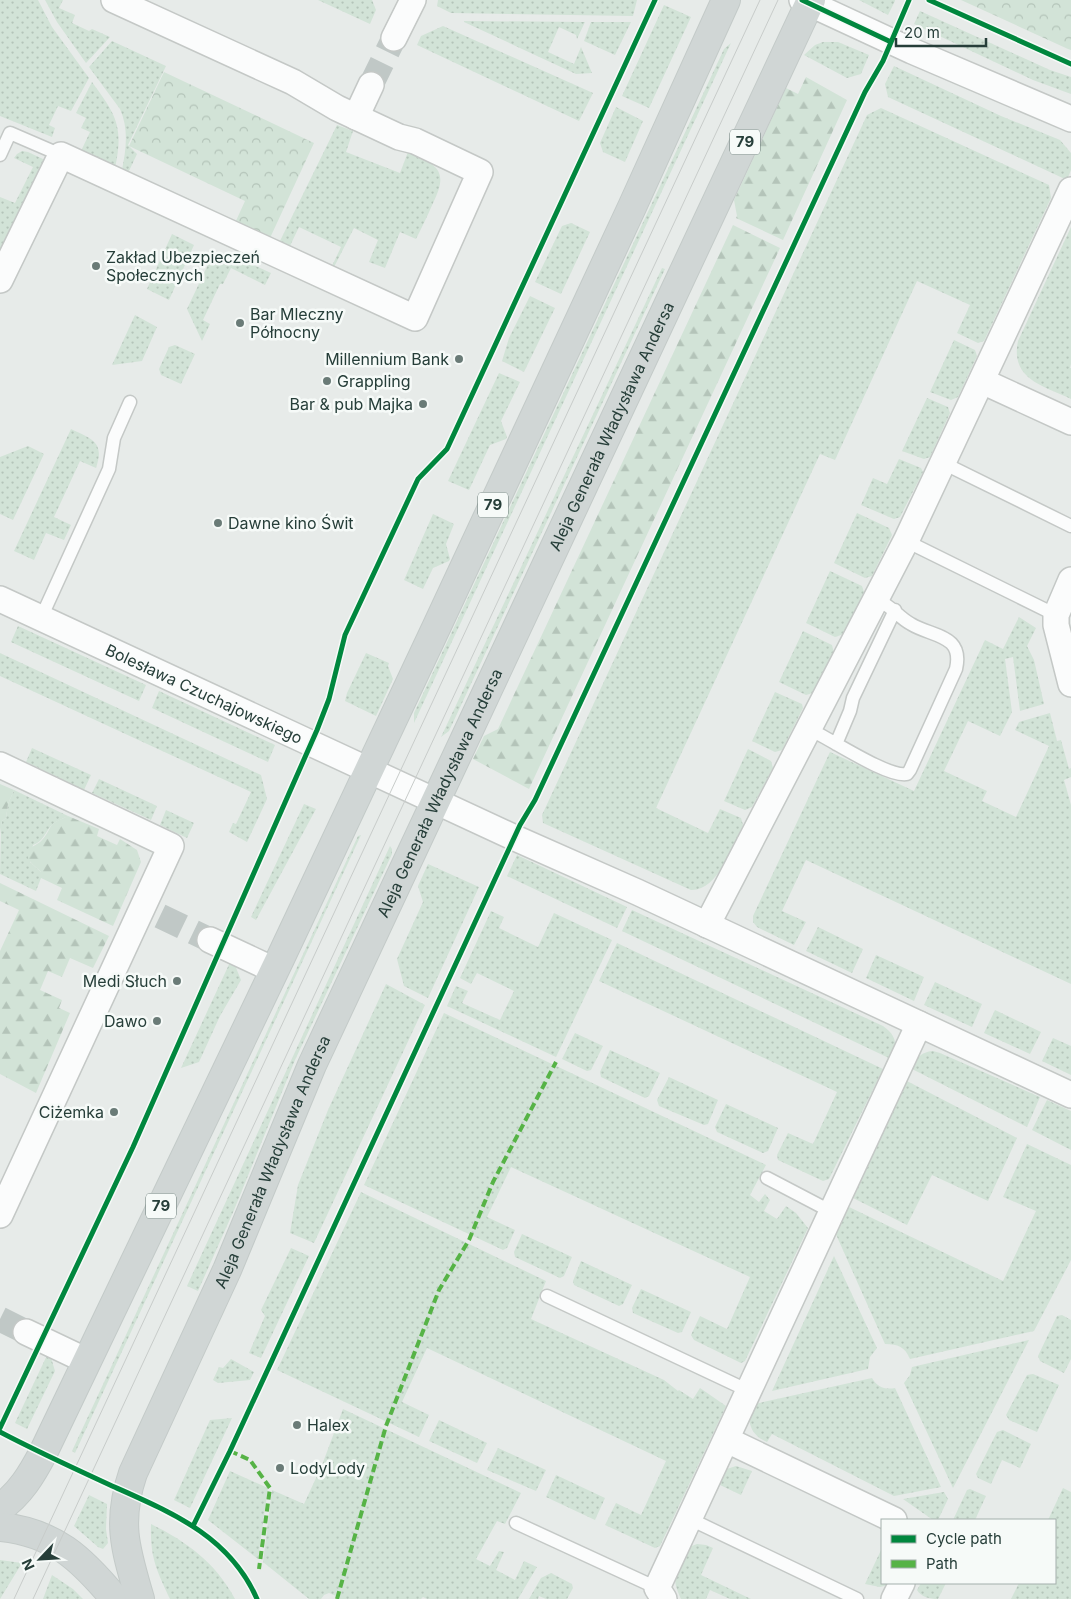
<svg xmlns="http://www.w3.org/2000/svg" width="1071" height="1599" viewBox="0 0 1071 1599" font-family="Inter,sans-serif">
<defs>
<pattern id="grass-dots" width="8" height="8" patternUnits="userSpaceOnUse" patternTransform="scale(1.25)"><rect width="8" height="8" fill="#d2e3d7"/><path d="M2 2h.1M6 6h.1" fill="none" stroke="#b4c4b9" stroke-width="1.8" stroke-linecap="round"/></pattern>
<pattern id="forest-firs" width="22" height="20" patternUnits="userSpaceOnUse" patternTransform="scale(1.25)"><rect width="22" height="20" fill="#d2e3d7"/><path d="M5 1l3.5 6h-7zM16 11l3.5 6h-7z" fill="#b4c4b9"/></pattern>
<pattern id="park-crowns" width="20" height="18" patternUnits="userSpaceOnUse" patternTransform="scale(1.25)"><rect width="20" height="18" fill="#d2e3d7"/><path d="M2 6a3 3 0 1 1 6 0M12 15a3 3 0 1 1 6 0" fill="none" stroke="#b4c4b9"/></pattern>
</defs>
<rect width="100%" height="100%" fill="#e7ebe9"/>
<!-- grass -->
<path fill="url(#grass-dots)" d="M0,0H38L52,27L89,78L71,111L58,106L49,125L55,128L52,137L0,116Z
M45,0H63L59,8L75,15L72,23L89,31L92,29L110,37L86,63L57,22Z
M318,0H372L376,10L370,24Z
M438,0H637L633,16L451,13L437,6Z
M859,0H895V1L888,15Z
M664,5L691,17L649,108L622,96Z
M920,11L1050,70L1071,77V94L1033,80L914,24Z
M464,21L585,22L577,39L576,35L559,27L548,52L574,64L581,47L592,73L576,74L464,22Z
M591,22H631L615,55L584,41Z
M443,26L593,93L579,121L417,45L421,36Z
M112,41L166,66L128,145L137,154L128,173L122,170C126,150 129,129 120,109L89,67Z
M823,42H838L869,55L861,74L847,78L804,55L815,45Z
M731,43L414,723V713L724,49Z
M894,66L1001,116L1060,140L1071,153V170L1067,180L888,97L885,84Z
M92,82C116,115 124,126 115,168L81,151L90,132L81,128L86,118L76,113Z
M616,107L643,121L625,162L603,152L600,143Z
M881,108L1049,185L1051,198L984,341L978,343L957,333L970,305L917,281L835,460L820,454L656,808L708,833L720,809L741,818L743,825C733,845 718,891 691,890L543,823L542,815L867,115Z
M337,125L353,131L346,152L400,173L408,152C438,165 449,171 433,203C428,215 422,227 416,239L400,232L385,268L369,262L378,240L354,228L333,269L331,268L341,247L299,227L289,248L279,243Z
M22,151L28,152L45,160L0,265V197L15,203L33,167L14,158L17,154Z
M571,223L590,232L561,294L535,282L562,226Z
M1071,227V364L1070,368H1071V399C1044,386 1010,380 1018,341Z
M172,234L194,245L169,300L147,289Z
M227,253L271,273L265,285L231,268L223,284H220L203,320L210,324L202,341L187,309L213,254Z
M662,268L665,269L449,731L441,737Z
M530,296L555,308L524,372L502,361L509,338Z
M135,315L157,327L142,361L112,365Z
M954,340L975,350L977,356L958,397L951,400L930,392Z
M175,345L195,354L181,384L161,375L159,369L169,347Z
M499,373L520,382L501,421L507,437L506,439L490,445L469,490L448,481Z
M927,398L948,407L950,413L930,457L924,459L902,451Z
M71,429C92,439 105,442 96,468L80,461L54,517L71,525L64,540L46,533L34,560L14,551Z
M28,446L44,454L13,520L0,514V457Z
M899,459L921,468L923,472L900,517L894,519L861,505L873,478L887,484Z
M857,513L889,528L892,535L872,576L865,578L834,563Z
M433,514L454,524L446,544L450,559L449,561L433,568L423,589L404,580Z
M830,571L862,586L864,592L844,634L835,637L806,623Z
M1019,617L1036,628L1027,646L1034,660L1044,704L1020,711L1013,657L1005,659L1012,712L1000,736L968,721L944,771L987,791L982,801L1016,817L1049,746L1015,730L1019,722L1050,713L1057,741L1061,740L1069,769L1071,768V777L1064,780L1071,805V984L806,860L782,911L806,922L794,945L757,927L753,922V916L830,752L914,791L985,640L1003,649Z
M18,626L146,685L139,701L11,642Z
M803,631L832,645L834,653L813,693L806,695L779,682Z
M0,653L261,775L267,799L247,842L229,832L233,823L236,824L251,792L0,676Z
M366,653L389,663L388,666L393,679L376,716L345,701L347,693Z
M159,691L275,745L268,762L152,708Z
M775,692L802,704L803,708L782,750L775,752L752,741Z
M32,748L91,775L84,790L26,762Z
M748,749L771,761L773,768L752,807L745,810L724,801Z
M99,779L157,806L151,820L92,793Z
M14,790L68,816C62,819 54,822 50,827C44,835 43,841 33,845L30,862L41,872V878L36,891L0,874L1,826L2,821L6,818L8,804Z
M304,804L316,809L256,920L251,917Z
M166,810L194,823L187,838L160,825Z
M361,835L75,1453L72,1451L358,836Z
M390,846L392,849V854L295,1060L234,1210L198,1291L187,1286Z
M517,855L627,907L617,928L507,876Z
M428,864L479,887L428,998L404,986L397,959L423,902L418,886Z
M632,910L883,1026C897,1036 897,1044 893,1060L622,931Z
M491,911L504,917L499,928L538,947L554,913L612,940L556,1057L447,1006L456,986L468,991L462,1003L500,1020L514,991L477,973L471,984L460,978Z
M818,927L863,949L852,973L806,951Z
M617,943L883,1069L829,1179L823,1181L778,1160L777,1155L788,1133L813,1144L837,1092L599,981Z
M876,955L924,977L914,1001L866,978Z
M232,958L241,980L220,1016L199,1062L181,1068Z
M935,982L982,1004L972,1027L924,1005Z
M386,984L425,1005L314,1243L290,1233L298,1185L328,1110Z
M995,1010L1041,1032L1030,1054L984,1033Z
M444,1013L766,1165L750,1195L759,1202L765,1194L770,1200L764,1211L777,1219L786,1206L796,1213L808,1228L745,1361L741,1363L694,1340L691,1335L700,1316L727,1329L750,1277L511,1167L487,1217L515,1230L507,1248L503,1250L364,1185Z
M575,1033L603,1046L591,1070L587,1071L562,1059Z
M1053,1038L1071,1046V1075L1042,1061Z
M610,1050L660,1073L649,1096L645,1098L601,1077L600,1072Z
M933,1051L940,1053L1040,1097L1027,1127L910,1068C916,1058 921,1052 933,1051Z
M669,1077L718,1100L708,1124L704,1125L659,1106L657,1100Z
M905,1080L1017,1138L988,1201L932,1175L907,1225L849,1196Z
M1047,1100L1071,1111V1150L1032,1130Z
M726,1104L778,1128L768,1151L763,1153L717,1132L715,1127Z
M1027,1144L1071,1165V1260L1034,1331L910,1359C905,1347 898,1344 885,1344L834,1230L847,1206L1003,1281L1036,1211L1003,1197Z
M361,1192L546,1281L531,1319L664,1380L678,1391L679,1390L693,1399L700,1388L726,1406L660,1546L655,1548L605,1525L616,1503L641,1515L666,1461L427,1348L402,1402L429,1415L419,1437L277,1370Z
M522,1234L572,1257L564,1276L560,1278L515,1257L514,1252Z
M291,1248L309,1256L261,1358L249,1353L265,1316L261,1310Z
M834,1256L877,1348L870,1357L868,1369L772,1391Z
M581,1261L632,1285L623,1304L619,1306L574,1285L573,1281Z
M641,1289L691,1312L682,1332L678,1333L633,1313L632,1308Z
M1062,1315L1071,1320V1359L1064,1373L1040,1361L1038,1356L1057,1316Z
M1029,1340L953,1488L904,1383L910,1375L912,1367Z
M49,1351L55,1371L27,1429L15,1423Z
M231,1359L254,1372L250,1380L218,1383L213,1380L219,1367L223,1368Z
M1033,1374L1059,1385L1037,1432L1009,1420L1006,1415L1027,1375Z
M872,1378C877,1387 885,1390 895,1388L941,1487L894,1496L772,1434L767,1442C750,1435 747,1421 750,1405Z
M343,1409L521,1493L505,1524L497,1521L476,1559L490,1566L499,1551L504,1552L496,1570L515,1580L524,1561L537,1567L518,1599H427L423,1597L421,1599H338L336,1596L329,1593L324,1595L321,1599H309L263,1562L272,1490L304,1504L322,1465Z
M232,1418L190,1508L174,1500L210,1420Z
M439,1420L487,1443L477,1463L429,1441Z
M1003,1430L1031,1444L1020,1468L1002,1460L991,1484L978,1478L976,1474L997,1432Z
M498,1448L546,1470L536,1491L487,1470Z
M736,1466L752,1471L741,1495L720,1485L713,1499L712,1491L724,1470Z
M230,1471L268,1488L258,1559L208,1520Z
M556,1475L605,1498L595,1520L546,1497Z
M1063,1488L1071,1492V1599H1011L1019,1583H1055V1520H1048Z
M970,1489L986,1496L975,1520H953L967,1490Z
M944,1492L948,1499L938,1520H933L903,1499Z
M89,1495L107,1504L106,1529L108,1543L103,1549L98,1547L74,1526Z
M151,1524C187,1542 215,1562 235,1599H170C156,1569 150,1557 151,1524Z
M697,1544L706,1545L713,1548L701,1575L751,1599H730L710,1590L706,1599H681C669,1574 677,1569 689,1547Z
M882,1548V1583H889L888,1585L880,1587L865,1584Z
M0,1560L22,1563L0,1599Z
M551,1573L572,1584L573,1588L567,1599H546L539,1596L538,1599H529L541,1578Z
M52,1575L73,1589L83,1599H43Z
M921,1583H946L938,1599C930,1599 921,1597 917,1590Z"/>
<!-- forest -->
<path fill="url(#forest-firs)" d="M806,77L847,100L783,240L736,218L737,216L734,200L786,88L798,94Z
M733,225L780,248L529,789L473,759L484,736L498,729Z
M0,784L14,790L8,804L6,818L2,821L0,834Z
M68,816L99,829L97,836L117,845L120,839L137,850L141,862L113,926L57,900L62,888L41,878V872C37,867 29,863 28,857C27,846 37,846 42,840C46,836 48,831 51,826C55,821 62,819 68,816Z
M0,883L109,936L93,968L70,958L62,977L48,971L40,990L62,1000L59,1008L70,1013L36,1093L0,1074V951L19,910L0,901Z"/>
<!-- park -->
<path fill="url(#park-crowns)" d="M961,0H1071V50L1068,49Z
M164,72L314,143L270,238L235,223L245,201L129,146Z"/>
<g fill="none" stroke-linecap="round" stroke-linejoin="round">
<!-- street-tunnel -->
<path stroke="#c0c8c6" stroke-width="25" stroke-dasharray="25 12" stroke-linecap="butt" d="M371,85L394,38
M160,916L210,940
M0,1319L26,1332"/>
<!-- lane casing -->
<g stroke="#c4c8c6" stroke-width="15">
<path id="lane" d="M0,155L10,133L61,155
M943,463L1071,526
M906,541L1056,615
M41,618L109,469L114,438L130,402
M809,729C829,738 888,778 907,774L910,770L956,669C964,634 932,637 911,624C898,617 892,606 876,599
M836,744L850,711L853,698L895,610
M767,1178L832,1212
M547,1296L749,1391
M690,1519L857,1599
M516,1523L657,1588"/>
</g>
<!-- street casing -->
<g stroke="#c4c8c6" stroke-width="28">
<g id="street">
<path d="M802,0L912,51L1071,119"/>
<path d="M394,38L413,0"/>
<path d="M356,117L371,85"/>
<path d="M0,280L61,155L415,318L480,172L415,141L399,137L337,108L293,82L114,0"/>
<path d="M982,381L1071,422"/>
<path d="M1071,580L1056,615V625L1071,684"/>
<path id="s1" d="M0,599L515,838L637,892L1071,1095"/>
<path d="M0,765L171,846L0,1215"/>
<path d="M707,925L906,541L1071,190"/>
<path d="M210,940L274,970"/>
<path d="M26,1332L87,1361"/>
<path d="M727,1440L894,1520"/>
<path d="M664,1599L657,1588L919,1024"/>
<path d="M894,1599L902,1583"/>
</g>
</g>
<!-- primary casing -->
<g stroke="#c3cac8" stroke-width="30">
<g id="primary">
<path d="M0,1508C20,1494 32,1474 43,1453L280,959L436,628L632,207L726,0"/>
<path d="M0,1527C54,1532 82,1559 115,1599"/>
<path id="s2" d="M140,1599C126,1551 116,1523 133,1473L227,1270L312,1065L811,0"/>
</g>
</g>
<!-- lane -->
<use href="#lane" stroke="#fbfcfc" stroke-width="12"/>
<!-- street -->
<use href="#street" stroke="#fbfcfc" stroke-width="25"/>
<!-- primary -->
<use href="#primary" stroke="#d0d6d5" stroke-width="28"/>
<!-- tram -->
<path stroke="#c8ccca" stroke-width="1" d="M14,1599L760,0
M33,1599L778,0"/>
<!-- quiet -->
<path stroke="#56b346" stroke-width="4" stroke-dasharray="8 4" stroke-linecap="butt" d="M230,1451L250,1460L270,1488L259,1569
M337,1599L386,1426L439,1290L469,1240L493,1182L556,1062"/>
<!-- cycleway casing -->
<g stroke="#f6faf8" stroke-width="8">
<path id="cycleway" d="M802,0L891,42
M929,0L1071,64
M0,1428L133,1147L317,730L329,699L345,635L418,479L447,449L655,0
M0,1432C36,1451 73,1468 110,1485C170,1512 229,1535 257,1599
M193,1526L230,1451L483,905L520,825L535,800L792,249L865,92L883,61L909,0"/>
</g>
<!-- cycleway -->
<use href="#cycleway" stroke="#00873e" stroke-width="5"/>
</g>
<!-- markers -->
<g fill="#6a7b77" stroke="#f6faf8" stroke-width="2">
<circle cx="96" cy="266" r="5"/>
<circle cx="240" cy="323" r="5"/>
<circle cx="459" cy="359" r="5"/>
<circle cx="327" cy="381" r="5"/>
<circle cx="423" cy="404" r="5"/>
<circle cx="218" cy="523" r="5"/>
<circle cx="177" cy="981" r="5"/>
<circle cx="157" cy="1021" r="5"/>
<circle cx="114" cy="1112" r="5"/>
<circle cx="297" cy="1425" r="5"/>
<circle cx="280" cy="1468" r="5"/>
</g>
<g text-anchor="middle" stroke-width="5" stroke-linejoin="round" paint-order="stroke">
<!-- shield labels -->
<g fill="#f6faf8" stroke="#647672" stroke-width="1">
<rect x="730" y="129.5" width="30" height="25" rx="4"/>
<rect x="478" y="492.5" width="30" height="25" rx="4"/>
<rect x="146" y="1193.5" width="30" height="25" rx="4"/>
</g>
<g font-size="15" font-weight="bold" fill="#263e39">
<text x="745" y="147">79</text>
<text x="493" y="510">79</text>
<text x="161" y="1211">79</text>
</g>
<!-- poi labels -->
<g font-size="16" fill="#263e39" stroke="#f6faf8" text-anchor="start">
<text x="106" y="263">Zakład Ubezpieczeń<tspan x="106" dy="18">Społecznych</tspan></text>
<text x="250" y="320">Bar Mleczny<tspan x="250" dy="18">Północny</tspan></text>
<text x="449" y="365" text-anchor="end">Millennium Bank</text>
<text x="337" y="387">Grappling</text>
<text x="413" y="410" text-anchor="end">Bar &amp; pub Majka</text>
<text x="228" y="529">Dawne kino Świt</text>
<text x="167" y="987" text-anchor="end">Medi Słuch</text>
<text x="147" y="1027" text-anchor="end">Dawo</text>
<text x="104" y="1118" text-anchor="end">Ciżemka</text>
<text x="307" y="1431">Halex</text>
<text x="290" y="1474">LodyLody</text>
</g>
<!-- street labels -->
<g font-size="16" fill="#263e39" stroke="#f6faf8">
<text dy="6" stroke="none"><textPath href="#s2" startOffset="1280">Aleja Generała Władysława Andersa</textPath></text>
<text dy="6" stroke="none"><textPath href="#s1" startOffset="225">Bolesława Czuchajowskiego</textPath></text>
<text dy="6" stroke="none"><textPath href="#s2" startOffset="875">Aleja Generała Władysława Andersa</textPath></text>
<text dy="6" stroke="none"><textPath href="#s2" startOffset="470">Aleja Generała Władysława Andersa</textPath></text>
</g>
</g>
<!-- legend -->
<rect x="881" y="1519" width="175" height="65" fill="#f6faf8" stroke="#a3afac"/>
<rect x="891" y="1535" width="25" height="8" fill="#00873e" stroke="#a3afac"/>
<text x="926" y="1544" font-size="15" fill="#263e39">Cycle path</text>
<rect x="891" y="1560" width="25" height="8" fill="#56b346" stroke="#a3afac"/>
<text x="926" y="1569" font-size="15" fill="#263e39">Path</text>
<!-- north arrow -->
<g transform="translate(40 1559) rotate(245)" stroke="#f6faf8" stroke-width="4" paint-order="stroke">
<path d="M0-4L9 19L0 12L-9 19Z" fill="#263e39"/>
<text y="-8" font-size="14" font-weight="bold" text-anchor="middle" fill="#263e39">N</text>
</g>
<!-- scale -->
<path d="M896 38v8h90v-8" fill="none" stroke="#263e39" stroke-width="2.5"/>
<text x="904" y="38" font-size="15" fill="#263e39" stroke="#f6faf8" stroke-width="4" paint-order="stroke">20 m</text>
</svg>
